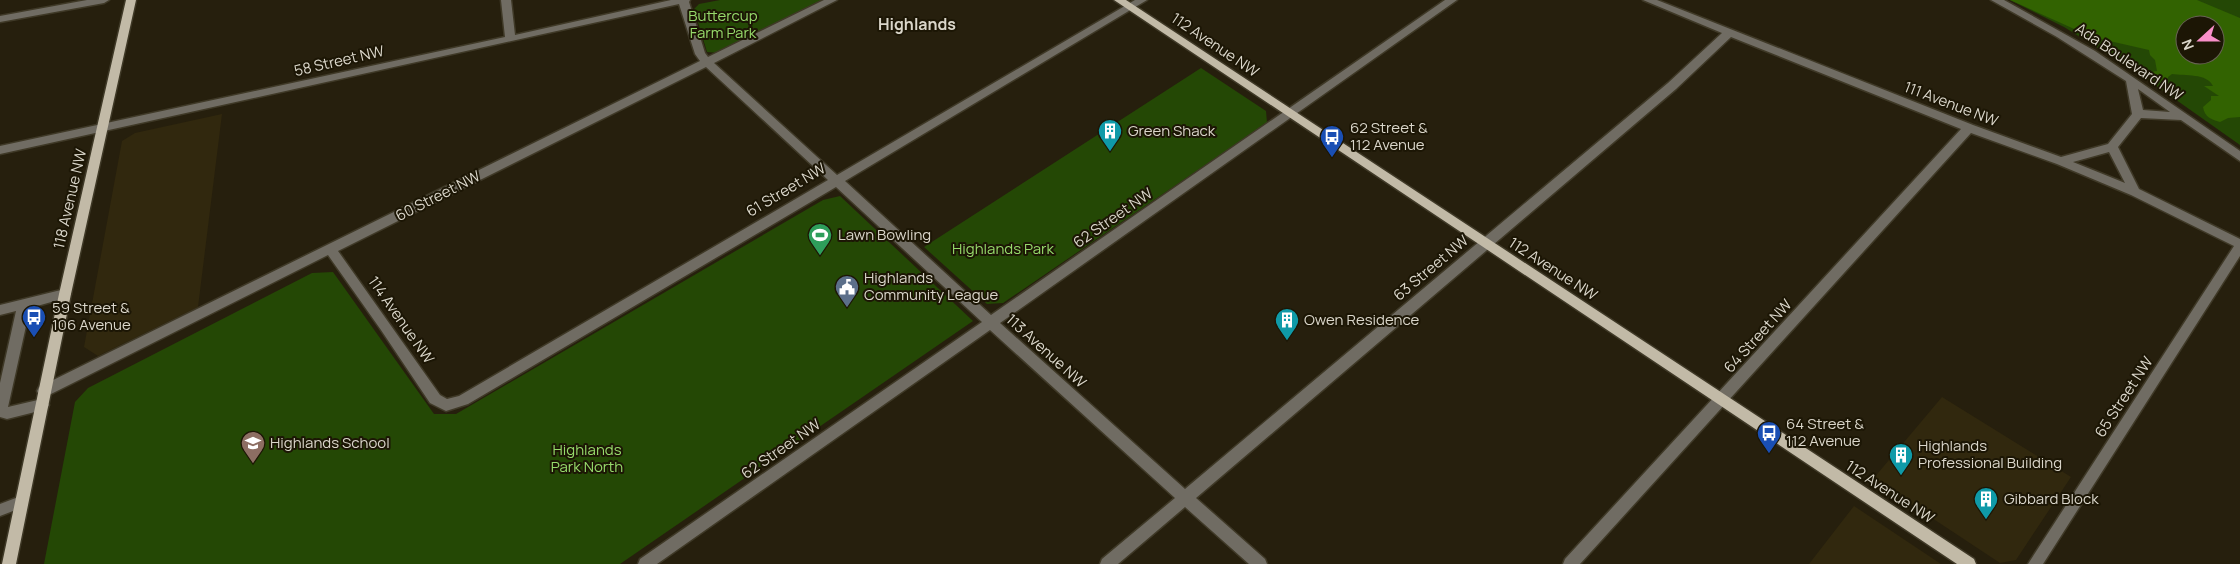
<svg xmlns="http://www.w3.org/2000/svg" width="2240" height="564" viewBox="0 0 2240 564" font-family="Manrope,sans-serif">
<rect width="100%" height="100%" fill="#261f0d"/>
<!-- built -->
<path fill="#31280e" d="M222,114L198,307L98,356L84,347L122,141L135,133Z
M1942,397L2071,477L2016,560L2000,563L1873,479Z
M1854,506L1941,564H1809Z"/>
<!-- green -->
<path fill="#244805" fill-rule="evenodd" d="M720,0H822L719,53L707,52L694,9L699,4Z
M2010,0H2240V145L2138,73L2064,27ZM2185,25H2215V55H2185Z
M1201,68L1266,111L1267,123L1003,303L987,304L924,247Z
M840,196L973,321L620,564H44L75,402L88,388L312,273L333,272L434,414H456L823,200Z"/>
<!-- forest -->
<path fill="#326301" fill-rule="evenodd" d="M2010,0H2197L2240,18V117L2228,118L2220,122C2211,119 2205,118 2203,107L2211,100V96H2219L2204,86H2213C2207,73 2185,76 2172,74L2168,77V82L2149,77L2151,72L2157,71L2155,60L2150,55L2149,50L2092,37ZM2185,25H2215V55H2185Z"/>
<g fill="none" stroke-linecap="round" stroke-linejoin="round">
<!-- minor casing -->
<g stroke="#3f3927" stroke-width="3">
<path id="minor" d="M87,0H109L104,3L0,22V16Z
M501,0H511L515,35L671,0H690L689,2L705,53L708,57L824,0H837L714,63L837,175L1135,0H1147L845,181L991,315L1445,0H1457L1000,323L1185,489L1668,83L1722,33L1643,0H1657L1973,125L2061,157L2108,144L2132,114L2126,81L2057,37L1991,0H2004L2095,51L2240,151V161L2181,120L2141,118L2118,147L2139,189L2240,239V256L2043,564H2028L2234,246L2131,195L2057,164L1971,133L1580,564H1563L1565,559L1961,129L1731,37L1676,89L1196,498L1265,559L1267,564H1249L1185,507L1118,564H1100L1102,559L1175,498L990,330L657,564H638L640,559L982,322L836,187L468,404L446,411L430,403L381,330L328,255L49,395L44,397L39,395L37,391L39,387L700,61L695,54L679,4L0,154V146L505,37ZM706,67L828,180L459,396L447,399L440,395L338,251ZM2138,89L2170,112L2143,110ZM2109,152L2125,183L2073,162Z
M65,289L69,291L71,294L69,297L30,308L8,407L42,399L47,401L49,405L47,409L7,419L0,417V383L16,311L0,315V305Z
M21,496L26,498L28,502L26,506L0,516V504Z"/>
</g>
<!-- major casing -->
<g stroke="#3f3927" stroke-width="3">
<path id="major" d="M126,0H136L71,294L16,564H2L59,294Z
M1114,0H1126L1974,559L1976,564H1957Z"/>
</g>
<!-- minor -->
<use href="#minor" fill="#706c63" fill-rule="evenodd"/>
<!-- major -->
<use href="#major" fill="#c2baa7" fill-rule="evenodd"/>
</g>
<!-- icons -->
<defs>
<g id="building-pin" transform="scale(1.25)"><path d="M0 17L-7.5 6A9.5 9.5 0 1 1 7.5 6Z" fill="#0f9aa8" stroke="#1c1605"/><path d="M-4-6H4V6H1V3H-1V6H-4ZM-2.5-4.3h1.7v1.8h-1.7ZM.8-4.3h1.7v1.8H.8ZM-2.5-1h1.7V.8h-1.7ZM.8-1h1.7V.8H.8Z" fill="#fff"/></g>
<g id="bus-pin" transform="scale(1.25)"><path d="M0 17L-7.5 6A9.5 9.5 0 1 1 7.5 6Z" fill="#1a4fb4" stroke="#1c1605"/><path d="M-5-6H5V4H4V6H2V4H-2V6H-4V4H-5ZM-3.5-4V0h7V-4ZM-3.5 1.2v1.5H-2V1.2ZM2 1.2v1.5H3.5V1.2Z" fill="#fff"/></g>
<g id="stadium-pin" transform="scale(1.25)"><path d="M0 17L-7.5 6A9.5 9.5 0 1 1 7.5 6Z" fill="#2e9e5b" stroke="#1c1605"/><path d="M0-5a6.5 5 0 1 0 0 10a6.5 5 0 1 0 0-10ZM-3.5-1.8h7v3.6h-7Z" fill="#fff"/></g>
<g id="civic-pin" transform="scale(1.25)"><path d="M0 17L-7.5 6A9.5 9.5 0 1 1 7.5 6Z" fill="#5c6f8a" stroke="#1c1605"/><path d="M-.6-6.5H3V-4.5H.6V-3L4-1V1h2V6H-6V1h2V-1L-.6-3ZM-1.2 2.5V6h2.4V2.5Z" fill="#fff"/></g>
<g id="school-pin" transform="scale(1.25)"><path d="M0 17L-7.5 6A9.5 9.5 0 1 1 7.5 6Z" fill="#8d6e63" stroke="#1c1605"/><path d="M0-5L7-2L0 1L-7-2ZM-4 1L0 2.5L4 1V4Q0 6-4 4Z" fill="#fff"/></g>
</defs>
<g fill-rule="evenodd">
<use href="#building-pin" x="1110" y="131"/>
<use href="#bus-pin" x="1332" y="137"/>
<use href="#stadium-pin" x="820" y="235"/>
<use href="#civic-pin" x="847" y="287"/>
<use href="#bus-pin" x="34" y="317"/>
<use href="#building-pin" x="1287" y="320"/>
<use href="#bus-pin" x="1769" y="433"/>
<use href="#school-pin" x="253" y="443"/>
<use href="#building-pin" x="1901" y="455"/>
<use href="#building-pin" x="1986" y="499"/>
</g>
<g text-anchor="middle" stroke-width="4" stroke-linejoin="round" paint-order="stroke">
<!-- park labels -->
<g font-size="15" fill="#96da6b" stroke="#1c1605">
<text x="723" y="21">Buttercup<tspan x="723" dy="17">Farm Park</tspan></text>
<text x="1003" y="254">Highlands Park</text>
<text x="587" y="455">Highlands<tspan x="587" dy="17">Park North</tspan></text>
</g>
<!-- street labels -->
<g font-size="15" fill="#dad6ca" stroke="#1c1605">
<text transform="translate(1215 45) rotate(34)" y="5">112 Avenue NW</text>
<text transform="translate(339 61) rotate(-13)" y="5">58 Street NW</text>
<text transform="translate(2129 62) rotate(34)" y="5">Ada Boulevard NW</text>
<text transform="translate(1951 104) rotate(21)" y="5">111 Avenue NW</text>
<text transform="translate(786 190) rotate(-31)" y="5">61 Street NW</text>
<text transform="translate(438 196) rotate(-27)" y="5">60 Street NW</text>
<text transform="translate(70 199) rotate(-77)" y="5">118 Avenue NW</text>
<text transform="translate(1113 218) rotate(-35)" y="5">62 Street NW</text>
<text transform="translate(1431 268) rotate(-40)" y="5">63 Street NW</text>
<text transform="translate(1553 269) rotate(33)" y="5">112 Avenue NW</text>
<text transform="translate(401 320) rotate(55)" y="5">114 Avenue NW</text>
<text transform="translate(1758 336) rotate(-48)" y="5">64 Street NW</text>
<text transform="translate(1046 351) rotate(42)" y="5">113 Avenue NW</text>
<text transform="translate(2124 397) rotate(-57)" y="5">65 Street NW</text>
<text transform="translate(781 449) rotate(-35)" y="5">62 Street NW</text>
<text transform="translate(1890 492) rotate(33)" y="5">112 Avenue NW</text>
</g>
<!-- poi labels -->
<g font-size="15" fill="#dad6ca" stroke="#1c1605" text-anchor="start">
<text x="1350" y="133">62 Street &amp;<tspan x="1350" dy="17">112 Avenue</tspan></text>
<text x="1128" y="136">Green Shack</text>
<text x="838" y="240">Lawn Bowling</text>
<text x="864" y="283">Highlands<tspan x="864" dy="17">Community League</tspan></text>
<text x="52" y="313">59 Street &amp;<tspan x="52" dy="17">106 Avenue</tspan></text>
<text x="1304" y="325">Owen Residence</text>
<text x="1786" y="429">64 Street &amp;<tspan x="1786" dy="17">112 Avenue</tspan></text>
<text x="270" y="448">Highlands School</text>
<text x="1918" y="451">Highlands<tspan x="1918" dy="17">Professional Building</tspan></text>
<text x="2004" y="504">Gibbard Block</text>
</g>
<!-- neighbourhood labels -->
<g font-size="16" font-weight="bold" fill="#dad6ca" stroke="#1c1605">
<text x="917" y="30">Highlands</text>
</g>
</g>
<!-- north arrow -->
<g transform="translate(2200 40) rotate(249)"><circle r="24" fill="#1c1605" stroke="#686354"/>
<path d="M0-4L9 19L0 12L-9 19Z" fill="#f98fc9"/>
<text y="-8" font-size="14" font-weight="bold" text-anchor="middle" fill="#dad6ca">N</text>
</g>
</svg>
